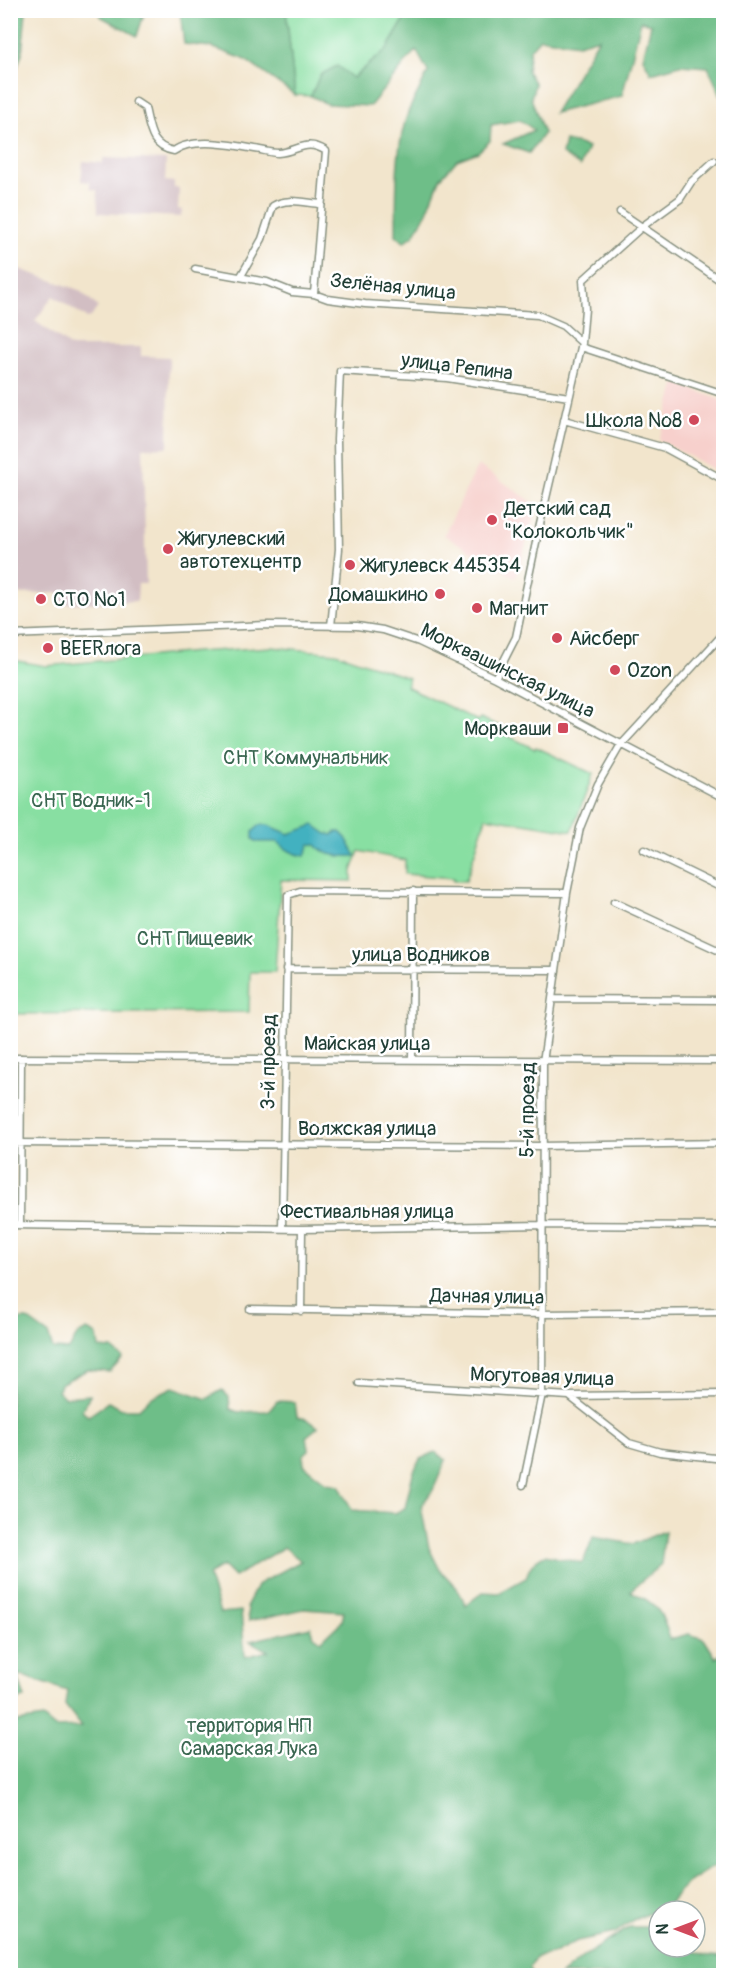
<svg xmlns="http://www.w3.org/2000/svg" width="734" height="1986" viewBox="0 0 734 1986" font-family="Pangolin,sans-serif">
<rect width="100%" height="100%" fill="#fff"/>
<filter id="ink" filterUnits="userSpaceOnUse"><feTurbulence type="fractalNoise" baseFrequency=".0167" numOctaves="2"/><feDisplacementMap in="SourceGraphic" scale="12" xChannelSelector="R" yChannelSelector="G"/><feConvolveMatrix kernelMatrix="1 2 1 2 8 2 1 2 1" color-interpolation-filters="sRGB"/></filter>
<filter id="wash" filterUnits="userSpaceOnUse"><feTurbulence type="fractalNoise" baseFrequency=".008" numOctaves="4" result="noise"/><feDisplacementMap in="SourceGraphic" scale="24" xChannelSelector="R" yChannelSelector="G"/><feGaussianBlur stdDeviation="1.35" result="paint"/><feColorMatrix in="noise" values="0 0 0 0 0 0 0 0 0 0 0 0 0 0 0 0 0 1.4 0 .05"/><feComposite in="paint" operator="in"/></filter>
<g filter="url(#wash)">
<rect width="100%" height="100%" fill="#f2e5cc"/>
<!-- built -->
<path fill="#f7d0cc" d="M676,383L723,401V474L659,440Z
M478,465L537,505L516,578L444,535Z"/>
<!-- industrial -->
<path fill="#d2bec3" d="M103,158L166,160L165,181L174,182V188H179L178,209L182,210L181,217L98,213L97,190L90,189V182L81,181L83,161L103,163Z
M11,266L79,290L98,307L91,317L87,318L53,296L35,321L71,347H141V356L169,357L168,447L143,448L146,584H138L137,601L61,604L60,593L13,594L11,598L10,422L14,418L10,415Z"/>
<!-- green -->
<path fill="#88dfa2" stroke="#548e6b" stroke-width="1.5" d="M286,11H410L387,49L353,78L320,75L311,96L295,95Z
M271,647L336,653L409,678L406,686L478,721L480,718L506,729L504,734L535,749L536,747L593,774L572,831L486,817L466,881H453V878L405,874V860L359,851L352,871V881L281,880L275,972H250L249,1012L11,1014V660L46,666L197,652Z"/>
<!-- forest -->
<path fill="#6ebe88" stroke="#467e5e" stroke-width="1.5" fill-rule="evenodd" d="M11,10L26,11L22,53L11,86Z
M410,10L723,11V100L708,67L680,65L651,73L643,58L651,24L641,21L622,96L554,113L599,38L578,44L540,38L530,49L527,71L535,84L531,98L544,133L529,153L503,144L534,130L520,120L491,125L490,141L478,152L457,160L440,179L427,212L414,235L404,242L396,235C397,195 394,148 409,110C415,97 422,85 428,72L416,50L370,106L327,104L311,96L320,75L337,66L353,78L387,49Z
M101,11H145L137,36L100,16Z
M180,11H286L295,95L244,59L211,47L184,44Z
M565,141L579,144L588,148L580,166L562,154Z
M27,1319L48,1334L53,1349L69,1350L77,1335L87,1330L97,1335L99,1348L112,1349L123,1358L110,1372L87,1370L60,1384L58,1391L64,1397L90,1395L82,1410L89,1416L108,1402L122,1409H139L150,1398L173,1387L207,1399L222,1390L229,1397L230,1409L238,1412L269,1411L277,1401L295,1402L297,1417L307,1419L318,1427L307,1436L309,1450L303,1455L304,1465L327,1483L339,1485L352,1510L395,1513L405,1508L413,1473L420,1459L435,1452L446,1460L433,1490L421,1506L429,1548L440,1570L457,1588L466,1605L483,1592L499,1593L526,1578C529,1567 534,1559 545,1555L583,1563L593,1537L633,1544L665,1531L661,1564L630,1591C659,1606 660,1608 670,1639L689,1634L704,1639L716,1658L723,1652V1864L710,1868L687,1883L667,1906L633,1920L615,1933L577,1941L552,1954L536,1957L529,1968L532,1975H11V1723L43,1718L55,1728L82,1727L65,1705L67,1691L17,1674L25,1698L11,1701L10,1320ZM284,1547L301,1561L258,1584L247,1605L249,1621L304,1609L344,1612L342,1621L321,1641L314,1636L311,1627L250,1641L268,1651L245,1657L241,1611L220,1613L208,1575L223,1566L234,1577Z
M630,1927H659V1947H681L709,1956L723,1957V1975H561L584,1956Z"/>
<!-- water -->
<path fill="#43b1c0" stroke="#31777a" stroke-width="1.5" d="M259,825H268L289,834L314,825L327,834L333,835L336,832H340L346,838L356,856C343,857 325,856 316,845L310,844L305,856C293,854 286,850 278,842H257L253,839V832Z"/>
</g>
<g filter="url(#ink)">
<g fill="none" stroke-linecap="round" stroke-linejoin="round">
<!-- street casing -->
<g stroke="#889180" stroke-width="9">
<path id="street" d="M136,102L145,108C150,128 150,147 174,151C192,137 234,145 255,149C262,150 271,153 278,153C298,152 305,138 326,151L314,294
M620,212L724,283
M195,269L267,282L292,292L314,294L328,299L365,304L538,315L563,326L582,343
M241,276L262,239L273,206C286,197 306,203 321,204
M581,347L724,394
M564,420L665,448L724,480
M331,626L339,549L337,440L340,371L447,378L569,397
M10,635L268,625L357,626L383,630L419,642L495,678L724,798
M495,678L516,637L538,533L582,343L585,309L583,280L643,226L680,199L691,182L714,161
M644,850L724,889
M614,902L724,953
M286,969L556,970
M553,999L724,1000
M10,1058L724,1061
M412,1059L413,891
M10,1143L542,1146L724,1143
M10,1225L302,1229L542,1225L724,1226
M20,1225L21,1058
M282,1228L288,895L300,891L567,893
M250,1309L543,1314L724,1312
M301,1311L302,1229
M359,1383L569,1396L724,1394
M569,1396L629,1443L660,1452L724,1459
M523,1485L542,1394L543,1062L567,893L580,828L598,784L620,746L724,633"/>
</g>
<!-- street -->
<use href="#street" stroke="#fff" stroke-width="6"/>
</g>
</g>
<!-- markers -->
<g fill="#d1495b" stroke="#fff" stroke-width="2">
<circle cx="694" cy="420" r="6"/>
<circle cx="492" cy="520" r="6"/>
<circle cx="168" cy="549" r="6"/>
<circle cx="350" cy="565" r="6"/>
<circle cx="440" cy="594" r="6"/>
<circle cx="41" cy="599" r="6"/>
<circle cx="477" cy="608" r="6"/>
<circle cx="557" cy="638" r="6"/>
<circle cx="48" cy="648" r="6"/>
<circle cx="615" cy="670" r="6"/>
<rect x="557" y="722" width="12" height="12" rx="3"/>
</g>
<g text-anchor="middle" stroke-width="5" stroke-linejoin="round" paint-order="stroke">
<!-- street labels -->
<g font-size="20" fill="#1f3d34" stroke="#fff">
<text transform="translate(393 286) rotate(6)" y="7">Зелёная улица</text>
<text transform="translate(457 366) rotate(7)" y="7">улица Репина</text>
<text transform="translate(508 670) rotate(26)" y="7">Морквашинская улица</text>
<text x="421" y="961">улица Водников</text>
<text x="367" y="1050">Майская улица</text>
<text transform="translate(268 1062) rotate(-89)" y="7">3-й проезд</text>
<text transform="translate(527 1110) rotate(-89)" y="7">5-й проезд</text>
<text x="367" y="1135">Волжская улица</text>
<text x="367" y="1218">Фестивальная улица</text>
<text transform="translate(487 1296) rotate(1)" y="7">Дачная улица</text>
<text transform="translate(542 1376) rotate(2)" y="7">Могутовая улица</text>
</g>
<!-- poi labels -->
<g font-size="20" fill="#1f3d34" stroke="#fff" text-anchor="start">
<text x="682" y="427" text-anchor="end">Школа №8</text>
<text x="504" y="515">Детский сад<tspan x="504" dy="23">"Колокольчик"</tspan></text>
<text x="180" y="545">Жигулевский<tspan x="180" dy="23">автотехцентр</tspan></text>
<text x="362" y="572">Жигулевск 445354</text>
<text x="428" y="601" text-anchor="end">Домашкино</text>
<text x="53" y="606">СТО №1</text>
<text x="489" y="615">Магнит</text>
<text x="569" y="645">Айсберг</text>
<text x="60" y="655">BEERлога</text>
<text x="627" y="677">Ozon</text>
<text x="551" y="735" text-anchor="end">Моркваши</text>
</g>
<!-- park labels -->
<g font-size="20" fill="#396650" stroke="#fff">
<text x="306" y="764">СНТ Коммунальник</text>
<text x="91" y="807">СНТ Водник-1</text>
<text x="195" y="945">СНТ Пищевик</text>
<text x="249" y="1732">территория НП<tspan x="249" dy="23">Самарская Лука</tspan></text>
</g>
</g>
<!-- margin -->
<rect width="734" height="1986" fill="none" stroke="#fff" stroke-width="36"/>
<!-- north arrow -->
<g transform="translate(677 1929) rotate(270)"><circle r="28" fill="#ffffff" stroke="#a5b1ae" stroke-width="1.5"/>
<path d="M0-4.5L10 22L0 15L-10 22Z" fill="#d1495b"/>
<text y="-9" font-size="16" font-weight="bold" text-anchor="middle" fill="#1f3d34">N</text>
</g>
</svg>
